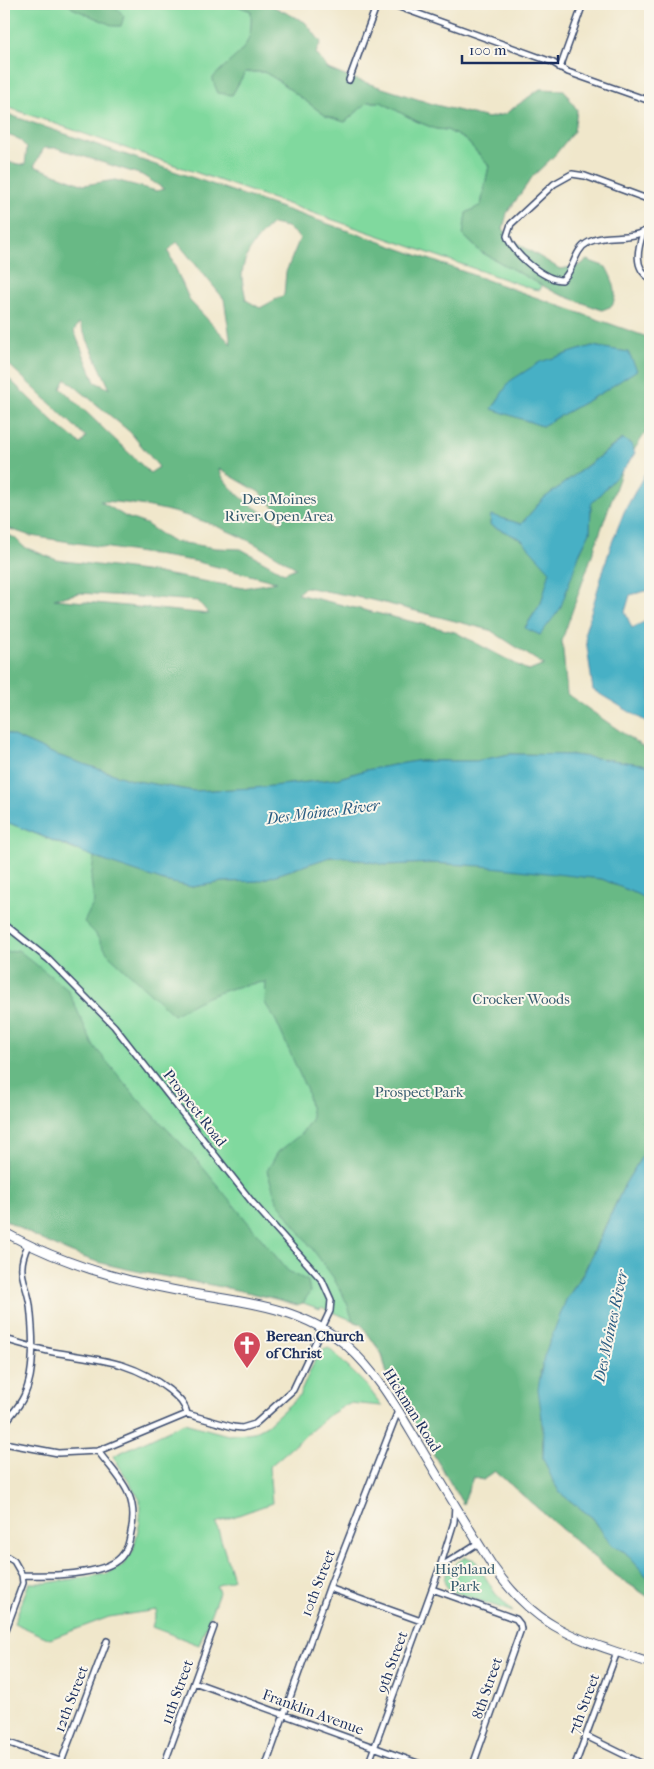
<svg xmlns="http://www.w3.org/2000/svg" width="654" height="1769" viewBox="0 0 654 1769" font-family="'IM FELL French Canon',serif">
<rect width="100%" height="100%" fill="#fbf7ec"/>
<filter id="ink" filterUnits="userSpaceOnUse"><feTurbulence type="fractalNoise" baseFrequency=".02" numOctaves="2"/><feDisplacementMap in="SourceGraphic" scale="10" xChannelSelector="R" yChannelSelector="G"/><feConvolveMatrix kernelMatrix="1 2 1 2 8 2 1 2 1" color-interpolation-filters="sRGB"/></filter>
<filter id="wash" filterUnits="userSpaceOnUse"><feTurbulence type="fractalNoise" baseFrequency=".0096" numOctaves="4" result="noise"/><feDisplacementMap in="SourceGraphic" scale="20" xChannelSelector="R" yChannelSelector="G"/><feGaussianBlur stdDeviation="1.12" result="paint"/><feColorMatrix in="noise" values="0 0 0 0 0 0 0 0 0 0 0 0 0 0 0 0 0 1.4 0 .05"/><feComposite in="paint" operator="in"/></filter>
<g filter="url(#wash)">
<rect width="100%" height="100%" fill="#f0e7cb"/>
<!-- green -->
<path fill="#80d99e" stroke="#4e847e" d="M4,4H233L251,11C254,53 237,52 212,79L232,95L245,72H264L276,79L326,116L345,122L368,102H381L416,121L436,129L447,130L466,140L489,166L481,205L463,235L481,252L542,285L540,290L533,289L4,106Z
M4,821L75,850L299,868L650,905V1143L625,1184L594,1250L638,1569L650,1580V1598L611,1572L495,1471L483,1480L473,1477L463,1504L388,1378L382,1354L361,1324L321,1307L320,1309L201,1266L4,974Z
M329,1348L367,1386L382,1406L349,1403L328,1416L269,1467L272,1503L216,1523L233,1579L216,1586L219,1592L199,1645L152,1627L157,1610L109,1617L50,1639L14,1623L29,1583H47L106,1574L122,1566L133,1551L140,1522V1500L113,1456L184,1423L228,1435L254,1432L267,1425L299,1396L319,1351Z
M466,1557L475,1560L495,1593L513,1612L451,1591C434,1577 454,1564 466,1557Z"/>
<!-- forest -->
<path fill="#68b985" stroke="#427472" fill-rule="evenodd" d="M68,4H113L124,16L121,26H114L72,8Z
M233,4H268L305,22L321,42L316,53L328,69L345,76L436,105L488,118L505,114L540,89L564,90L577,110L574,131L555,155L533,176L507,213L503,229L517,243L560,269L579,266L587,260L606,267C613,280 619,293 612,306L602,310L556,293L481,252L463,235L466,213L481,205L489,166L466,140L447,130L436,129L416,121L381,102H368L345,122L326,116L276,79L264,72H245L232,95L218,93L212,79C236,52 254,52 251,11Z
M4,113L372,239L650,338V426L634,450L631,444L622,439L543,499L521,524L491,515L490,525L521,539L551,571L541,603L525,627L540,635L590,532L591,504L622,470L562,640L567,694L650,752V767L641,764L573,755L510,754L476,761H416L366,770L336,779L254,788L194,791L131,780L54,754L4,732V533L15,538L24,547L57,560L152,572L243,588L277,582L194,561L31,536L4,527V374L56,424L81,444L86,437L4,360V159L11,163L25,165L27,148L19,139L4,134ZM44,148H57L142,175L164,189L157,191L115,180L84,185L34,166ZM272,224L287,227L300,238L286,272L284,295L260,308L246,300C245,293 242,283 242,276C243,255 257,237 272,224ZM177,242L224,299L231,344L190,301L168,251ZM79,323L80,324L110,389L95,382L74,331ZM592,346L627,352L636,370L603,392L542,426L493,409C514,365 549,360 592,346ZM66,379L130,432L159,467L150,473L61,388ZM219,469L259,492L282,515V523C261,513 226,491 219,469ZM100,501C171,504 237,529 296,568L284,573L241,549L216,548L171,541L146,524L126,517ZM305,587L377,601L490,630L544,665L529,671L455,632L297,594ZM80,593L198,601L209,614L54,599Z
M94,857L164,881L192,887L223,882L258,881L330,857H345L386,865L431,863L508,867L602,879L639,895L650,905V1143L625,1184L583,1273L566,1300L540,1372L543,1458L560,1493L593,1518L611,1545L625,1552L650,1580V1598L611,1572L495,1471L483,1480L473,1477L463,1504L388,1378L382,1354L361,1324L353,1321L347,1303L333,1277L277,1201L267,1171L278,1152L301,1134L312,1118L307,1091L276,1021L265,1003L266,982C234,985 201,997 174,1015L108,954L95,933L84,922L94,902L91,879Z
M18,950L68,990L93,1045L137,1098L195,1158L288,1271L308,1281L310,1292L303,1303L297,1305C235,1286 171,1280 109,1265C73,1256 36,1238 4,1219V953Z"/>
<!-- water -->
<path fill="#47b0c5" stroke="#317092" d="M592,346L628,352L637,370L603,392L542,426L492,409L510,381L540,362Z
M623,439L631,444L635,453L627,465L591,504L590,532L580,552L560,609L540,635L525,628L541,603L550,571L521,539L490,525L491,515L521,524L543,499Z
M650,464V590L630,595L625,612L632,628L650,619V724L593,690L585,632L611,545L624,512Z
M4,732L54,754L131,780L194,791L254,788L336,779L366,770L416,761H476L510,754L573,755L641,764L650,767V905L639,895L602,879L482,866L431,863L386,865L345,857H330L258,881L223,882L192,887L164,881L107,862L4,821Z
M650,1143V1580L625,1552L611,1545L593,1518L560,1493L553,1481L543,1458L544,1432L538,1389L544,1356L566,1300L584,1273L625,1184Z"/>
</g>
<g filter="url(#ink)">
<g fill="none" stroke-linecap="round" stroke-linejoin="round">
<!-- minor casing -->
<g stroke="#3b4b6e" stroke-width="8">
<path id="minor" d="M391,4L552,62L568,72L650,101
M560,68L583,4
M349,80L377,4
M650,200L585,176L572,174L554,184L511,224L507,236C513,254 544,280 562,280C575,270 573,250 589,242C609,232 631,242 650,228
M643,233C638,248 633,268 650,278
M4,924L48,959L114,1026L252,1202L322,1280L331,1300L330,1311L293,1390L255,1424L242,1428L233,1427L187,1414L98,1451L58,1453L4,1443
M4,1339C20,1343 36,1349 53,1352C98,1360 131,1360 169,1390C177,1397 185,1403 187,1414
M4,1424C11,1415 19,1407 24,1396C36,1371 33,1332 30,1305C26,1279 15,1273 28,1245
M4,1555L14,1561L22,1575C46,1576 104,1576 121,1557C128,1549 129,1542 131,1532C134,1519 134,1507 129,1495C123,1479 108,1465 98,1451
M440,1567L478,1543
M329,1588L421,1621
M432,1589L516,1619L520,1624L521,1629L473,1765
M4,1635L23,1583L22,1575
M194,1682L423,1765
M586,1736L645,1765
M4,1741L71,1765
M60,1765L107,1641
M164,1765L214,1627
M266,1765L329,1588L398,1411
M368,1765L440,1567L454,1522L455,1505
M575,1765L617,1652"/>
</g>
<!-- secondary casing -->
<g stroke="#3b4b6e" stroke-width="10">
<path id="secondary" d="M4,1232C58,1262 118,1280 179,1291C237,1302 298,1304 346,1345C381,1376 401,1416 425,1455C447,1492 469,1529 492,1565C537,1631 579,1639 650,1663"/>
</g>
<!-- minor -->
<use href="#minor" stroke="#fff" stroke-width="5"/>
<!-- secondary -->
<use href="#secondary" stroke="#fff" stroke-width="8"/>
</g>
</g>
<!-- icons -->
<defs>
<g id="church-pin" transform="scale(1.4375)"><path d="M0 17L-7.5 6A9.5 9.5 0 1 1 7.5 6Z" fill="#d1495b" stroke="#fbf7ec"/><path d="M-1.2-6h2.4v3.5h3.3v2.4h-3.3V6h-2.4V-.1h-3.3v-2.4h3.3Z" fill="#fff"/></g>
</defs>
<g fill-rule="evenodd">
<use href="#church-pin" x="247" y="1345"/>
</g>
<g text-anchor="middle" stroke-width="4" stroke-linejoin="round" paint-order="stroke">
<!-- park labels -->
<g font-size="15" fill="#345a6e" stroke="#fbf7ec">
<text x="279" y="504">Des Moines<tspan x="279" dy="17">River Open Area</tspan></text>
<text x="521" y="1004">Crocker Woods</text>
<text x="419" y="1097">Prospect Park</text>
<text x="465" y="1574">Highland<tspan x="465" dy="17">Park</tspan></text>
</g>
<!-- street labels -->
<g font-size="15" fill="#1b2f5e" stroke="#fbf7ec">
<text transform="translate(195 1108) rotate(52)" y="5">Prospect Road</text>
<text transform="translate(412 1410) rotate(58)" y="5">Hickman Road</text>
<text transform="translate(318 1583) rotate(-69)" y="5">10th Street</text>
<text transform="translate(392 1662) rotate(-70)" y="5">9th Street</text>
<text transform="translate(487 1688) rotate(-71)" y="5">8th Street</text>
<text transform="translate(177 1692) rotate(-70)" y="5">11th Street</text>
<text transform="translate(71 1699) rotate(-69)" y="5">12th Street</text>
<text transform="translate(584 1704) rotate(-70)" y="5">7th Street</text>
<text transform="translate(313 1712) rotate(20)" y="5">Franklin Avenue</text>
</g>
<!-- poi labels -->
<g font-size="15" font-weight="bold" fill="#1b2f5e" stroke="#fbf7ec" text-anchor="start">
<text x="266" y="1341">Berean Church<tspan x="266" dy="17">of Christ</tspan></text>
</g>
<!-- water labels -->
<g font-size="16" font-style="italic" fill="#2a5c82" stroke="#fbf7ec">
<text transform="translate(323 811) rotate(-7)" y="6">Des Moines River</text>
<text transform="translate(610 1326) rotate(-78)" y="6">Des Moines River</text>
</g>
</g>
<!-- margin -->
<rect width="654" height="1769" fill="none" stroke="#fbf7ec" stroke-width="20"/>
<!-- scale -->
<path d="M462 55v8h96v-8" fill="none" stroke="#1b2f5e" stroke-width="2.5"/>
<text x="469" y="55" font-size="15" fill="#1b2f5e" stroke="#fbf7ec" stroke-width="4" paint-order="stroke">100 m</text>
</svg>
